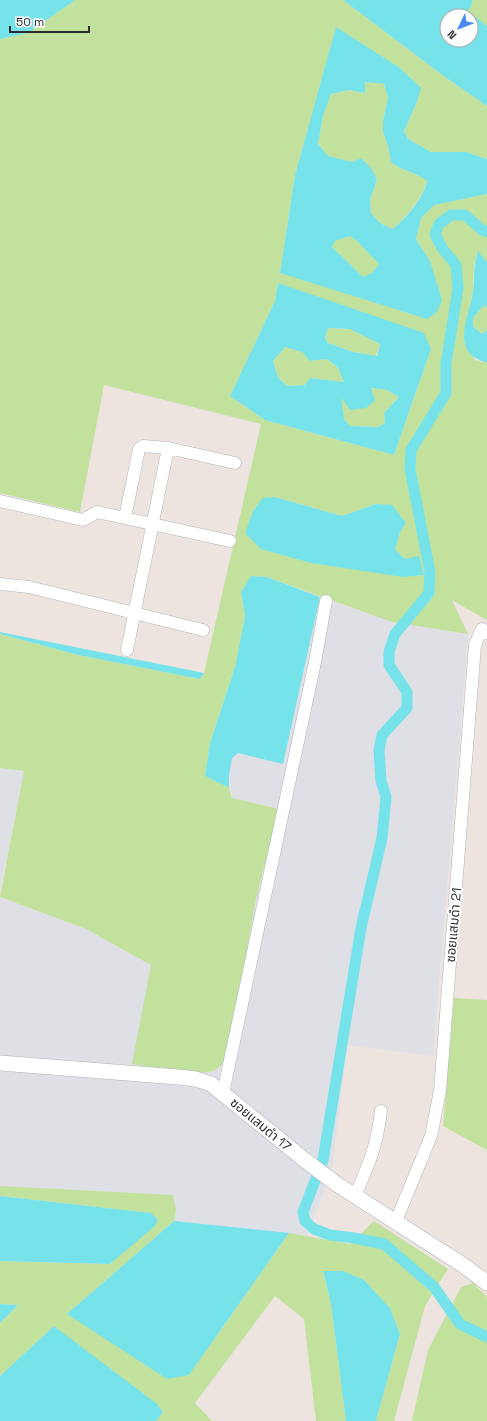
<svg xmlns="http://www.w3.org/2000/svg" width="487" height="1421" viewBox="0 0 487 1421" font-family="'Space Grotesk','Noto Sans Thai',sans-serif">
<rect width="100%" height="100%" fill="#ede4df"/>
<!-- industrial -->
<path fill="#dfdfe6" d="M320,597L392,622L468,634L433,1056L347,1045L332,1170L307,1236L174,1221L176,1210L173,1195L0,1186V897L86,929L151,965L256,899L279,809L232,798L229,775L232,758L238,753L283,764Z
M0,768L24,771L0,892Z"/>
<!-- green -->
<path fill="#c2e19d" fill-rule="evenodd" d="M75,0H343L445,77L487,106V159L466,152H431L408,139L404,131L417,102L336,28L295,175L280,272L427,319L430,261L416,239L421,218L434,205L487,194V262L478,252L474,264L473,290L465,330L475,360L487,363V620L452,600L468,634L392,622L267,577L251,576L241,592L245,616L235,667L210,743L205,776L229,788L232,798L279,809L256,899L228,1055C224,1061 220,1068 213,1071C198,1076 150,1067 132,1064L151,965L86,929L0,897L24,771L0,768V634L78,655L200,679L204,673L261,424L104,385L80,512L0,493V39L28,33ZM278,283L431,349L394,455L265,420L230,396L275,301ZM275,497L342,516L376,504L406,523L400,532L395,550L405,559Z
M454,0H487V26L484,24Z
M365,82L384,84L388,98L383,120V132L388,146L391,162C403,172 414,171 427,180C425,195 404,220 392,229L380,223L371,213L370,200L377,179L370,168L361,158L352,162L328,156L318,144L323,116L331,94L349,90L364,93Z
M350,236L356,239L380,264L372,273L363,278L332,247L335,241Z
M484,305L487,308V330L482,334L473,326V318Z
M328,328L350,329L380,344L376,356L353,352L328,343L325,338Z
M285,347L302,352L310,361L327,359L338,368L344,382L310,378L305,385L287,386L278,377L273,361Z
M370,388L387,390L399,397L384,413L385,423L378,427L350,426L344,419L340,396Z
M454,998L487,1000V1150L443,1126Z
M0,1186L173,1195L176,1210L174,1221L67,1314L189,1375L289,1233L350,1244L374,1221L448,1269L425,1306L394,1421H376L400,1334L390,1308L364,1280L323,1272L331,1304L346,1421H316L304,1319L275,1296L195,1403L212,1421H156L163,1412L54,1326L0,1376V1323L18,1305L0,1304V1261L110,1264L158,1220L150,1213L0,1196Z
M473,1283L487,1297V1421H412L428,1350L461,1287Z"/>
<!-- water -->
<path fill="#76e3ea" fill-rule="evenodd" d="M0,0H75L28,33L0,39Z
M343,0H454L487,26V106L445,77ZM447,16H471V40H447Z
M336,27L400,68L421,88L417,102L404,131L408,139L431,152H466L487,159V194L434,205L421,218L416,239L430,261L442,300L437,312L427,319L280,273L295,175ZM365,82L384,84L388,98L383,120V132L388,146L391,162C403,172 415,171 427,181C425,196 405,220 392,229L380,223L371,213L370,200L377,179L371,168L361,158L352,162L328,156L318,144L323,116L331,94L349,90L365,93ZM350,236L356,240L379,264L372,273L363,277L332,247L335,241Z
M478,251L487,262V308L484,305L473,318V326L482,334L487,330V363C478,360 467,355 465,344C461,328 471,307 473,291C475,277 473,265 478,251Z
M278,283L424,333L431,349L394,455L265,420L230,396L275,301ZM328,328L350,329L380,344L377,356L353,352L328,343L325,338ZM285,347L302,352L310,361L327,359L338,368L344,382L310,378L305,385L287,386L278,377L273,361ZM371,388L387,390L399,397L384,413L385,423L378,427L350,426L344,419L341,397L350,410L366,408L375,401Z
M275,497L342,516L376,504L392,505L406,523L400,532L395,550L405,559L419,556L424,575L403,577L311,563L261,549L245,533L253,511L263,498Z
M251,576L267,577L320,597L283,764L238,753L232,758L229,775V788L205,776L210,743L235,667L245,616L241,592Z
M0,632L204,673L200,679L78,655L0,634Z
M0,1196L151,1213L158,1220L155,1226L110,1264L0,1261Z
M174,1221L289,1233L189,1375L167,1379L67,1314Z
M323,1271H343L364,1280L390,1308L400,1334L376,1421H346L331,1304Z
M0,1304L18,1305L0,1323Z
M54,1326L157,1404L163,1412L156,1421H0V1376Z"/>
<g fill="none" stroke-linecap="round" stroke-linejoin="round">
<!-- canal -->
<path stroke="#76e3ea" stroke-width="11" d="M487,232L482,230L465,215H451L439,224L435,234L442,248L456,265L458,288L446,364V393L411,450L410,469L430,572L429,593L395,634L389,652V665L407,692V708L382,735L379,750L381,781L386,797L382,838L361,928L323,1160L303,1212L305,1221L314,1229L330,1235L354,1238L384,1244L434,1287L460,1324L487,1337"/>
<!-- river -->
<path stroke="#76e3ea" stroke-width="19" d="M454,16L463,0"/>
<!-- minor casing -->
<g stroke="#afb4bb" stroke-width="13">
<path id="minor" d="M0,501L83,520L97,512L230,541
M125,518L139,449L143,446L168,448L235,463
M0,584L29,587L203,630
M127,650L168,448
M223,1093L315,662L326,601
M355,1196C369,1164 377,1146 381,1111
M396,1221L431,1136L440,1091L475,645L482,629L487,633"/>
</g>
<!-- tertiary casing -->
<g stroke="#afb4bb" stroke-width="16">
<path id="tertiary" d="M0,1063L178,1077L196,1079L211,1084L306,1161L338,1185L463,1265L487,1283"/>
</g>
<!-- minor -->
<use href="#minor" stroke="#fff" stroke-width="12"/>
<!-- tertiary -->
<use href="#tertiary" stroke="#fff" stroke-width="15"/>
</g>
<g text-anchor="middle" stroke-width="4" stroke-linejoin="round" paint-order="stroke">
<!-- street labels -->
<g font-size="13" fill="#2c2c2c" stroke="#fff">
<text transform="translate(453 925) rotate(-85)" y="5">ซอยแสมดำ 21</text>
<text transform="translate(261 1124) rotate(40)" y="5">ซอยแสมดำ 17</text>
</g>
</g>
<!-- north arrow -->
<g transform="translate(459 28) rotate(227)"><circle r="19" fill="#ffffff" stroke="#ababab"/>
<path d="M0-3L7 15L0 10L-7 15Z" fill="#468af2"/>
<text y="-6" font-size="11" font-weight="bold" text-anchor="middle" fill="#2c2c2c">N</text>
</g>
<!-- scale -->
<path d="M10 26v6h79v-6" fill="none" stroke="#2c2c2c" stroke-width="2"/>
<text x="16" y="26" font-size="12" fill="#2c2c2c" stroke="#ffffff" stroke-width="3" paint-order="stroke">50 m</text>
</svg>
